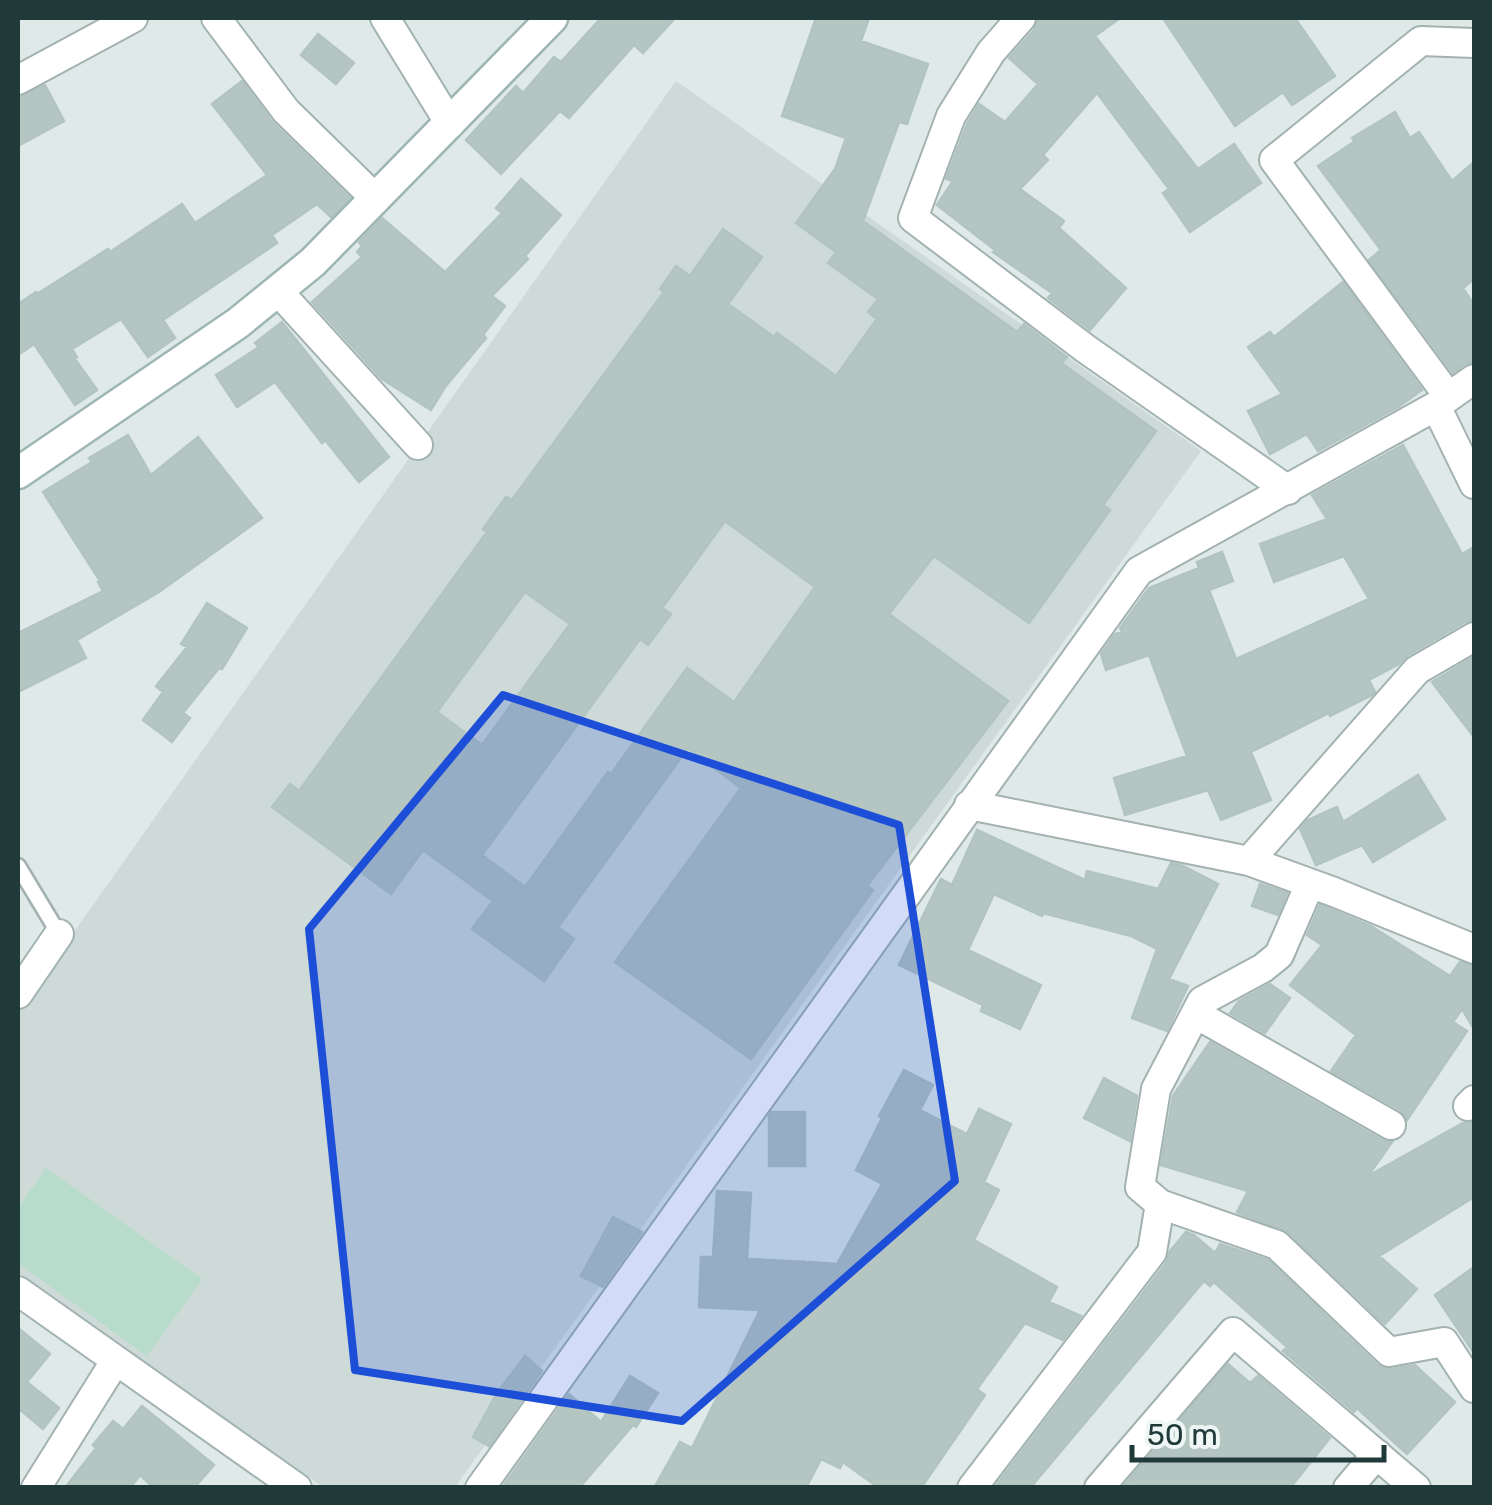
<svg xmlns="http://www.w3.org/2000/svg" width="1492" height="1505" viewBox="0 0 1492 1505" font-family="Rubik,sans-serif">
<rect width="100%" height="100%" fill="#dfeae8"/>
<!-- built -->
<path fill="#cddad7" d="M676,81L1201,451L455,1487H323L18,1274V1011Z"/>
<!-- green -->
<path fill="#b8dccb" d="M46,1168L202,1279L147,1356L18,1263V1208Z"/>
<!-- building -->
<path fill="#b5c5c2" stroke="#b2c4c1" stroke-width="2.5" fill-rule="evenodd" d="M601,18H675L643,53L634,45L569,118L560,111L501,174L466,140L516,86L523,93L554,57L561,62Z
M816,18H869L861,41L928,64L907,124L899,122L863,221L1017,332L1024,324L1067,357L1061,363L1156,431L1103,505L1110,510L1029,623L934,556L889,614L1008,701L867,886L873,890L751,1059L615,962L741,788L688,748L558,927L574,939L544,981L472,929L493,901L423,850L391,894L272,807L290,784L299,791L487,532L483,529L506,497L512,500L664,292L660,289L676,266L690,276L723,229L762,257L728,304L774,337L777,333L836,376L877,319L868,312L878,299L828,263L836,252L796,223L835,169L846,138L782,116ZM725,521L815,587L734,702L687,668L611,774L608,772L525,887L482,855L640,639L648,645L671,614L662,608ZM525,592L570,624L482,745L437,712Z
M1038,18H1120L1095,36L1198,169L1234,144L1261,183L1190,232L1163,193L1169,189L1097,93L1043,155L1048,160L1020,189L1064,221L1059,228L1126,288L1090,330L1048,298L1052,293L993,252L995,250L937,205L953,181L946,179L967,124L979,104L1005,122L1038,84L1009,58L1034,30Z
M1163,18H1295L1335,76L1292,105L1283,92L1235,126Z
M318,34L354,63L336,84L301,55Z
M242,81L274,124L350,198L331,217L317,204L272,235L277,243L163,320L175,338L148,357L121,319L72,349L77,357L75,359L97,390L75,405L34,344L18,355V304L36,292L37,294L108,249L110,252L182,204L195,223L267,175L212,104Z
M45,85L64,121L18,146V97Z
M1395,112L1410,138L1419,132L1452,181L1474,162V279L1463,288L1474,305V362L1465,364L1453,373L1369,260L1381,250L1318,166L1355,141L1352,138Z
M521,179L561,215L525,256L528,259L492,296L505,306L483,335L486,338L445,387L431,410L382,379L312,302L362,257L357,252L362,246L359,242L382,218L445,272L502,213L496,208Z
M1343,282L1422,390L1398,407L1318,451L1307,434L1270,454L1248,411L1282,394L1248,347L1270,332L1274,337Z
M282,322L389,457L359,482L325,440L322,443L275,382L237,407L216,375L259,347L255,343Z
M128,435L151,475L198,437L262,518L159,592L77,640L86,658L18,692V633L103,591L98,582L100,581L43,492L92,462L89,458Z
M1403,445L1462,554L1474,547V620L1465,622L1408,655L1399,664L1369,680L1375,692L1372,695L1330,716L1329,713L1251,752L1271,800L1221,820L1208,790L1125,815L1114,778L1187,756L1149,655L1106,670L1101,654L1115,634L1122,632L1120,628L1149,588L1199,568L1197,562L1222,552L1233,581L1209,590L1236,659L1369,599L1344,556L1274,582L1260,544L1327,519L1312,495Z
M207,603L247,628L222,669L219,668L183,713L190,718L172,742L143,720L163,692L156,686L187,647L181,644Z
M1474,657V737L1432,682Z
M1418,775L1445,819L1373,862L1362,845L1316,865L1300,829L1308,820L1337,807L1343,822Z
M977,830L1085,880L1087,871L1158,889L1171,863L1183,866L1218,884L1169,979L1188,986L1167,1031L1132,1018L1157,949L1131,936L1043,913L1042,916L994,894L968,950L1041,985L1020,1029L981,1011L983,1005L899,965L941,879L952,885Z
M1260,884L1287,893L1278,915L1252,906Z
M1320,905L1371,926L1450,976L1460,962L1474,966V1029L1462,1009L1453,1022L1467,1031L1407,1120L1400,1110L1331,1071L1356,1035L1290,985L1322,945L1307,935Z
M1270,984L1290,998L1265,1033L1230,1013L1239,1001Z
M1210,1042L1382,1140L1392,1142L1368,1176L1463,1123L1474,1122V1197L1379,1256L1417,1289L1385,1324L1288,1232L1237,1212L1248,1191L1161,1165L1173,1096Z
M904,1070L933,1085L920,1110L967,1134L979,1109L1011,1124L984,1182L999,1190L974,1240L1057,1287L1049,1302L1081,1316L1063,1340L1025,1323L977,1389L985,1395L921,1488H879L843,1462L840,1468L821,1459L806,1488H654L680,1442L692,1448L760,1310L699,1307L701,1257H713L717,1191L751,1193L747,1259L806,1262V1269L809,1262L837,1264L882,1184L856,1170L882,1118L879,1116Z
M1104,1078L1137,1096L1130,1141L1084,1118Z
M771,1112H805V1166H769V1116Z
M613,1217L642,1232L603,1287L581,1276Z
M1186,1232L1194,1235L1215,1253L1220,1244L1268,1260L1377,1365L1391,1369L1415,1365L1455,1402L1407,1454L1357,1408L1354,1412L1283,1351L1287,1347L1214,1282L1210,1286L1204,1281L1030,1488H994L1166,1263L1170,1251Z
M1474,1267V1353L1435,1295Z
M18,1328L50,1354L27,1382L59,1408L43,1429L18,1408Z
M525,1356L542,1371L489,1446L473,1437L497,1393Z
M1228,1364L1250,1383L1258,1376L1330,1438L1290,1488H1122Z
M630,1376L658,1393L636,1427L633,1425L579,1488H502L569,1394L601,1422Z
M142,1406L214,1465L194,1488H154L140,1475L130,1488H65L96,1448L93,1445L113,1421L123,1429Z"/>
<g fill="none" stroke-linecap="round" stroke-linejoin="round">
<!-- lane casing -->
<g stroke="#a2b2b0" stroke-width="19">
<path id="lane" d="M18,866L59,934"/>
</g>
<!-- street casing -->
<g stroke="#a2b2b0" stroke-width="32">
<path id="street" d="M216,18L286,111L376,199
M385,18L450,124
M1021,18L991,52L951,116L913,218L1086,349L1288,490
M18,80L133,18
M278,291L418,445
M1449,397L1274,160L1421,41L1474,43
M1436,406L1474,484
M969,805L1249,861L1334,892L1474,949
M1249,861L1417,670L1474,637
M18,994L59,934
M1196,1014L1391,1125
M1468,1106L1474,1100
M1160,1204L1140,1187L1156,1089L1202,1001L1263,968L1279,955L1310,884
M18,1291L297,1488
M36,1488L116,1360
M480,1488L1139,571L1436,406L1474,379
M972,1488L1152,1252L1160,1204L1277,1245L1389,1352L1444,1342L1474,1388
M1099,1488L1233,1332L1416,1488
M1348,1488L1377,1454"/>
</g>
<!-- secondary casing -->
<g stroke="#9eb6b3" stroke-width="35">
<path id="secondary" d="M18,473L238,323L313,262L552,18"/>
</g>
<!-- lane -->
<use href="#lane" stroke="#fff" stroke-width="14"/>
<!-- street -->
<use href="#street" stroke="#fff" stroke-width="28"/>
<!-- secondary -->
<use href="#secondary" stroke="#fff" stroke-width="30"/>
</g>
<!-- marked area -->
<path fill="#1d4ed8" fill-opacity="0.2" stroke="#1d4ed8" stroke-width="8" stroke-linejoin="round" d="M503,695L899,825L955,1181L682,1421L355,1370L309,929Z"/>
<!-- border -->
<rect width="1492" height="1505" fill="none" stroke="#203a3a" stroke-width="40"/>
<!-- scale -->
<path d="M1132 1445v15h252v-15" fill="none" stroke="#203a3a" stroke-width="5"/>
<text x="1147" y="1445" font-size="30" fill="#203a3a" stroke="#eff7f5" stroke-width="8" paint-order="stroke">50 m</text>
</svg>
